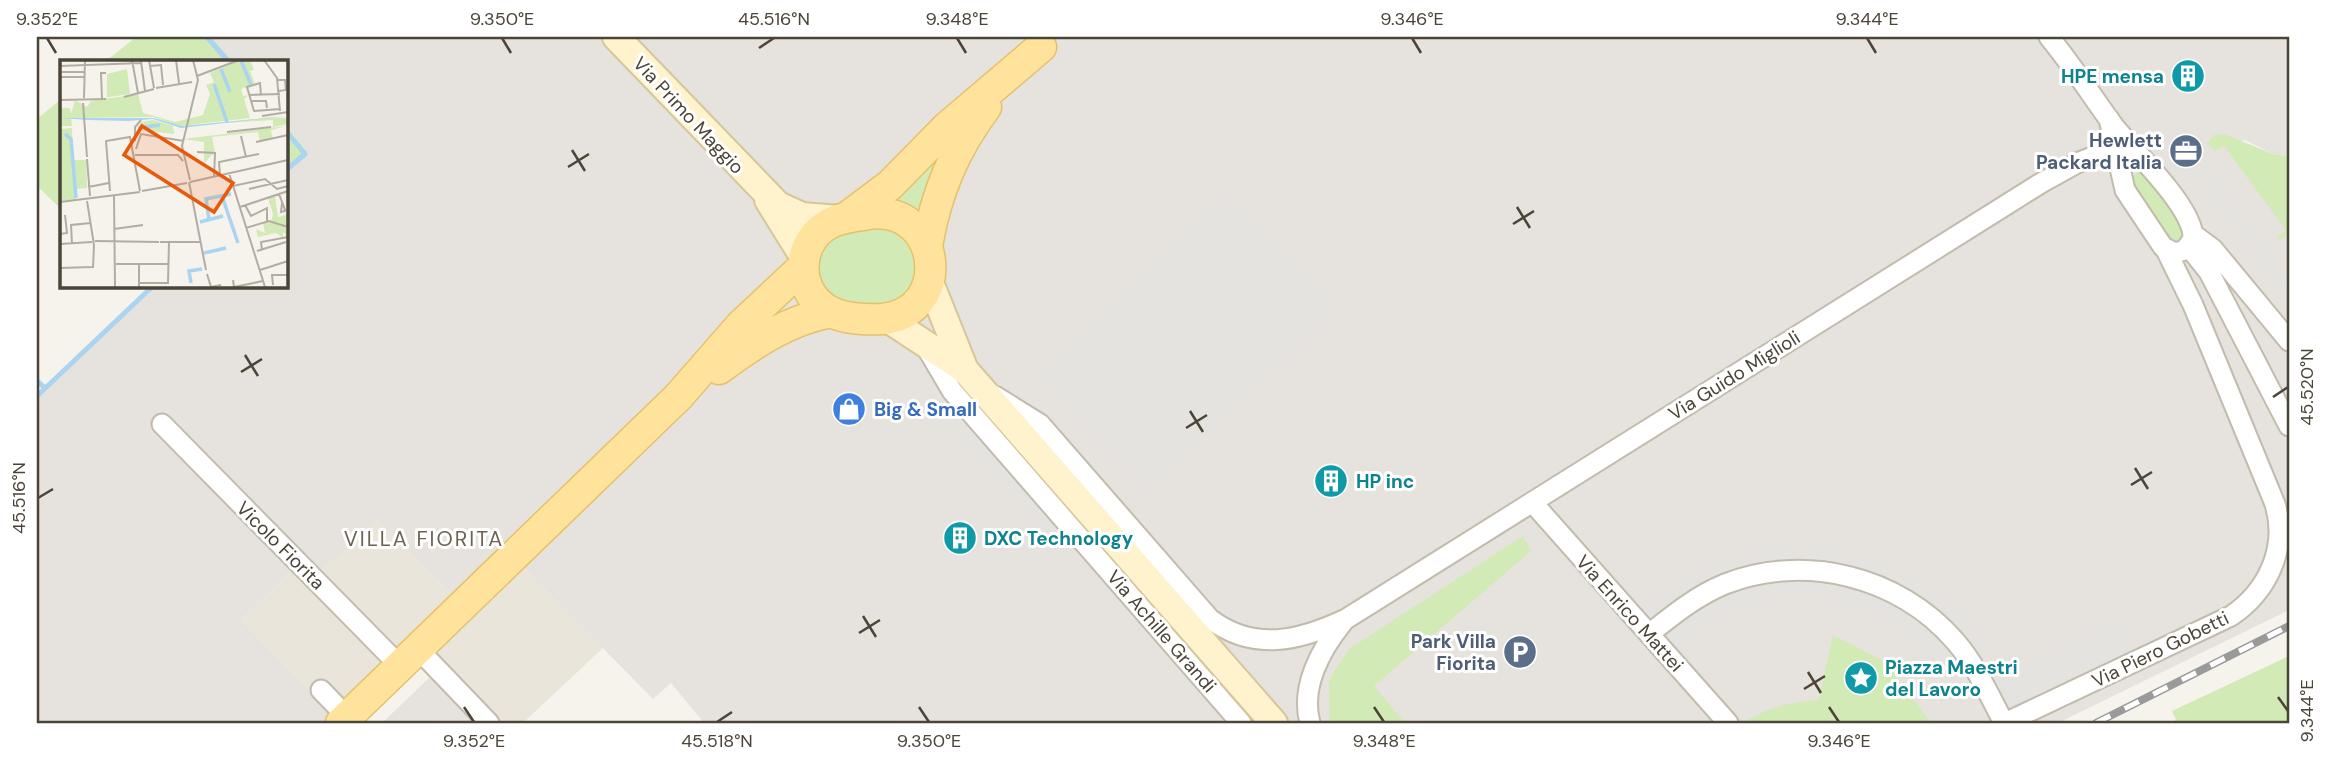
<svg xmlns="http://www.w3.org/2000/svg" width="2326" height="760" viewBox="0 0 2326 760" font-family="'DM Sans',sans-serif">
<rect width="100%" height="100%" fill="#f6f3ec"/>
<!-- residential -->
<path fill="#eae5da" d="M376,519L457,599L335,717L241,620L305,557L320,571Z
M517,561L603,648L523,723H495L425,649Z"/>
<!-- industrial -->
<path fill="#e6e2dd" d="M211,37H2289V156L2273,154L2245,140L2224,145L2287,230L2278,237L2279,239L2289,233V610L2058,723H704L671,683L653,699L513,557L457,599L377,520L320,571L305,557L241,620L335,717L329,723H37V399L157,285H285V174L309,154L285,125V61H231Z
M429,678L446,684L482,723H382Z"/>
<!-- green -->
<path fill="#d2eab5" d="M136,37H211L232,61H106Z
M61,99V209L37,186V119Z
M285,125L309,154L285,174Z
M951,131L924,222L887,206Z
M2224,134L2273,154L2289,156V233L2280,240L2277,237L2286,230L2224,146L2215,151L2208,143L2214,135Z
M2140,170L2147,171L2187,233L2177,244L2169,241L2133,185L2132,177Z
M873,223C919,238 915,236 917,284L896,305L838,304L814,276L827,237Z
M1523,536L1531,551L1374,686L1405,723H1330L1329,680L1349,649Z
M1833,635L1887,663L1931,723H1743C1769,707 1789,702 1819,700Z
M2289,656V723H2169L2176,720L2172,711Z"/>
<!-- parking -->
<path fill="#e5e3e0" d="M2208,171L2289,282V298L2200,176Z
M1227,199L1335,309L1149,489L1040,377Z
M967,408L1079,535L1064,549L950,425Z
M1811,551L1869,561L1923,587L1958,615L1977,637L2002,678L1999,680L2116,622L2129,648L2010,707L1997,680L1965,697L1944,663L1919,636L1878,610L1844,598L1796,592L1748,600L1704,620L1674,642L1647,610L1682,583L1723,564L1766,553Z"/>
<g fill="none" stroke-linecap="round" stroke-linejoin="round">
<!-- stream -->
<path stroke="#a9d4f2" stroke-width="5" d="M207,37L228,61
M285,130L305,154L285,171
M37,381L45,388
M37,396L154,285"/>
<!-- minor casing -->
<g stroke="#c2bbae" stroke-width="23">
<path id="minor" d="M2049,37C2072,65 2092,96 2113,125C2132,150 2195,208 2193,239L2185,250L2175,253L2163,247L2125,190L2109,119
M2194,235L2213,249L2289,341
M2189,247L2209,272L2289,426
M925,345L952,391L1241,723
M995,396L1040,424L1210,619C1254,652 1299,641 1346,619L2041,183L2077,163L2128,143
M162,424L400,666
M1532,502L1728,723
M1649,634C1673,615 1696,596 1725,584C1804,553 1899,576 1955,641C1976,665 1989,695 2004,723
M418,649L489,723
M321,690L347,717
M1310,723C1300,687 1321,649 1343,622
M2005,723L2231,616C2268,591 2288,548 2275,504L2193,305L2165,248"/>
</g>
<!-- secondary casing -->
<g stroke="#d6c79b" stroke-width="30">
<path id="secondary" d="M616,37L778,205L802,216L839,219
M768,200L804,258
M929,280L965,370L1274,723
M886,318L965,370"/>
</g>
<!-- primary casing -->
<g stroke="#e6c16a" stroke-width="33">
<path id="primary" d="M868,214C942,204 954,312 883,319C868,320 845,319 831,312C796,295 794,245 827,225C839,217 854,217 868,214Z
M850,215L890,185L947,127L1041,47
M927,246C936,193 954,150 986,107
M719,369C754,343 788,320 831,312
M341,723L678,397L741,325L803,267"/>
</g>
<!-- minor -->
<use href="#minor" stroke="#fff" stroke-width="19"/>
<!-- secondary -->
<use href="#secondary" stroke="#fff3cd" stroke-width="26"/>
<!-- primary -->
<use href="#primary" stroke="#ffe39c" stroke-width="30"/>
<!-- rail casing -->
<g stroke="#9a9a9a" stroke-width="8">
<path id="rail" d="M2096,723L2289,626"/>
</g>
<!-- rail -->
<use href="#rail" stroke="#fff" stroke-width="5" stroke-dasharray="16" stroke-linecap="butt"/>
</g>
<!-- ticks -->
<path fill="none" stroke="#4b4439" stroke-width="2.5" d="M47,38L56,53M502,38L511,53M957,38L966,53M1412,38L1421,53M1867,38L1876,53M759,48L774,38M572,150L585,171M568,167L589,154M1517,207L1530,228M1513,224L1534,211M245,355L258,376M241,372L262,359M2273,397L2288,387M1190,411L1203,432M1186,428L1207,415M2135,468L2148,489M2131,485L2152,472M38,498L53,489M863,616L876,637M859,633L880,620M1808,672L1821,693M1804,689L1825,676M2278,697L2288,711M464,707L474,722M919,707L929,722M1374,707L1384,722M1829,707L1839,722M717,722L732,712"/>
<!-- icons -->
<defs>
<g id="building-disc" transform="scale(1.75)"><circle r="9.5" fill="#0f9aa8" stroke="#fff"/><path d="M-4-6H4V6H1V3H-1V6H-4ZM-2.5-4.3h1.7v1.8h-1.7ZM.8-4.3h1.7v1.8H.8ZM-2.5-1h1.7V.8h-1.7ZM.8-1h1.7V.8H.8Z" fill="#fff"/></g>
<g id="office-disc" transform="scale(1.75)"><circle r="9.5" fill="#5c6f8a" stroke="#fff"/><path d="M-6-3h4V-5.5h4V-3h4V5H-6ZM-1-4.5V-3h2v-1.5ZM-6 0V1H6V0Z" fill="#fff"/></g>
<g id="shop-disc" transform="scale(1.75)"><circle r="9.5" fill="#3f7fe0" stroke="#fff"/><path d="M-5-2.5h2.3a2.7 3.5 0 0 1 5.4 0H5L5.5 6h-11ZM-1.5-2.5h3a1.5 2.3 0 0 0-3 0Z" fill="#fff"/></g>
<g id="parking-disc" transform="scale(1.75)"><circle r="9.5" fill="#5c6f8a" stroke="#fff"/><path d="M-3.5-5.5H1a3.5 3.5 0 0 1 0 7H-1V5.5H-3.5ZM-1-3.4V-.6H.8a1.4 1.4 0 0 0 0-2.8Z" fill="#fff"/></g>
<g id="sight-disc" transform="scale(1.75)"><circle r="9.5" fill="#0f9aa8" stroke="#fff"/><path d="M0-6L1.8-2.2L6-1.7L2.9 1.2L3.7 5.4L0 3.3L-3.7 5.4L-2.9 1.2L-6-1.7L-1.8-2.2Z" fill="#fff"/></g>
</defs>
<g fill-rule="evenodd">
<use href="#building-disc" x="2188" y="76"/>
<use href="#office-disc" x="2186" y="151"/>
<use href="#shop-disc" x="849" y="409"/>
<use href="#building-disc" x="1331" y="481"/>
<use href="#building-disc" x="960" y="538"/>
<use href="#parking-disc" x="1520" y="652"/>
<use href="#sight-disc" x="1861" y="678"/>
</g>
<g text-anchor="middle" stroke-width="6" stroke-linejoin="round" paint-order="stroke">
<!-- culture labels -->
<g font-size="19" font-weight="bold" fill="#0d838f" stroke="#fff" text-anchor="start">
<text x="2164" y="83" text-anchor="end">HPE mensa</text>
<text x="1356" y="488">HP inc</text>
<text x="984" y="545">DXC Technology</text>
<text x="1885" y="674">Piazza Maestri<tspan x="1885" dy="22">del Lavoro</tspan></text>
</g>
<!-- street labels -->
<g font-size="19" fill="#4b4439" stroke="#fff">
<text transform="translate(689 115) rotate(47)" y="7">Via Primo Maggio</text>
<text transform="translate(1734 375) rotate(-32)" y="7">Via Guido Miglioli</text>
<text transform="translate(281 545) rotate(45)" y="7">Vicolo Fiorita</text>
<text transform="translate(1630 613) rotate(48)" y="7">Via Enrico Mattei</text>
<text transform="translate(1162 631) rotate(49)" y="7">Via Achille Grandi</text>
<text transform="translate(2160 649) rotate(-26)" y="7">Via Piero Gobetti</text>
</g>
<!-- service labels -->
<g font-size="19" font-weight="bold" fill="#4e5e75" stroke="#fff" text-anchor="end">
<text x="2162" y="147">Hewlett<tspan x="2162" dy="22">Packard Italia</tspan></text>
<text x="1496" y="648">Park Villa<tspan x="1496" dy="22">Fiorita</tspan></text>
</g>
<!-- shop labels -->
<g font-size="19" font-weight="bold" fill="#366cbe" stroke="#fff" text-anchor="start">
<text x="874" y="416">Big &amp; Small</text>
</g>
<!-- neighbourhood labels -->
<g font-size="21" letter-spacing="2" fill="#6e6250" stroke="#fff">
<text x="424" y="546">VILLA FIORITA</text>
</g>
</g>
<!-- overview -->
<g transform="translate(60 60)">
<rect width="228" height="228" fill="#f6f3ec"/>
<path d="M180,0H190L194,10L190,11L195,24L181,29L183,36L189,35L184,39L190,58L120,66L93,57L11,58L12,66H0V48H10L11,54L15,40L27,47L31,41L78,34L83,53L115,62L143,55L150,34L146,25L154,22L150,13ZM67,9L70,34L42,38L47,37V14ZM210,57L227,58V64L207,69L156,75L213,67V60L164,63ZM93,60L113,66L114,74L77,70L81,62ZM227,66L211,70L213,79L200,82L198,72L152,77L155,92L144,103V82L123,79ZM12,68L13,100H26L27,128L16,129V139L0,141V69ZM215,136L218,157L227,155V167H223L227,168V176L223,172V178L216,173L198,177L196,169L205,173L203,163L211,162L213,154L208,138Z" fill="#d2eab5"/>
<path d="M228,56L121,68L93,59L68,61L28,60L0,58H94L122,66Z" fill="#a9d4f2"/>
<path fill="none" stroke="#a9d4f2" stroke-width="3.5" d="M181,0L191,25M161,9L170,32M154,24L167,62M78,68L100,65M5,74L11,79L16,138M162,136L178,183M149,160L146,139L171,134M140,162L163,156M144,193L166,188M131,223L129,211L142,209"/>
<path fill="none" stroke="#b2ada4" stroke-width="2" d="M72,0L78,33M89,0L94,28M116,0L119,23M204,0L217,18L220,51M81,1L85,31M0,6L81,3M90,6L101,5L103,25M2,12H25M137,16L179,0M0,17H25M218,20H225L226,30L219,31M96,28L132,22M189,35L220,34M201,35L200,23L187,27L194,51L220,49M64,37L94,29M24,38L25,0M42,39L41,13H46M0,40L46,39M191,41H206L207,48M23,43L27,97M202,56L228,52M167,72L211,67M181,76L186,97M75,81V67L81,60M196,82L228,75M76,89L81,74L124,81M137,92L155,93L154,117M75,95H118L123,101M27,99L30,136M169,113L205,227M160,115L159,102L199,94M130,120L122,86L138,20L133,0M129,122L146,210M130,122L228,100M173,126L205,119L217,129L228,126M28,127L49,123M189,129L228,120M50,131L46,81L70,77L80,131M82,131L127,123M219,134L225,150V151L221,152L222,143M54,136L55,227M27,141L34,185M0,142L80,132M185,145L191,156L207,148V161M180,147L228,131M186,168L209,161L228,167M54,169L83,165M0,174L7,173L5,155M35,181L99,182M100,182H140M0,184L32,182M12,184L11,165L31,163M202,190L201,182L228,177M197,191L226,182M56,204H108M0,208L33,207M33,208L34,185M200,210L228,201M147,214L151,227L161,225M173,220L174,227L203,221M79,223H108L109,182M213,225L212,215H228M79,227V204"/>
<path fill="#e8590c" fill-opacity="0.15" stroke="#e8590c" stroke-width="3.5" d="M82,66L173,123L154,152L64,95Z"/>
<rect width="228" height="228" fill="none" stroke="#4b4439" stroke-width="3.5"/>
</g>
<!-- border -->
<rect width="2326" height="760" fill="none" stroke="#ffffff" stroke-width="77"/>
<rect x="38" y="38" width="2250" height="684" fill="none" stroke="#4b4439" stroke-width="2.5"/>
<g font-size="18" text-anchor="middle" fill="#4b4439">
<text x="47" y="25">9.352°E</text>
<text x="502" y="25">9.350°E</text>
<text x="774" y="25">45.516°N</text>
<text x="957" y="25">9.348°E</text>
<text x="1412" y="25">9.346°E</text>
<text x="1867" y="25">9.344°E</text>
<text transform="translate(2307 387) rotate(-90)" y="6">45.520°N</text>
<text transform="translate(19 498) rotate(-90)" y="6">45.516°N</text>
<text transform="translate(2307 711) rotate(-90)" y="6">9.344°E</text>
<text x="474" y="747">9.352°E</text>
<text x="717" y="747">45.518°N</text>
<text x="929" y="747">9.350°E</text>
<text x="1384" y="747">9.348°E</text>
<text x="1839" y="747">9.346°E</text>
</g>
</svg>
